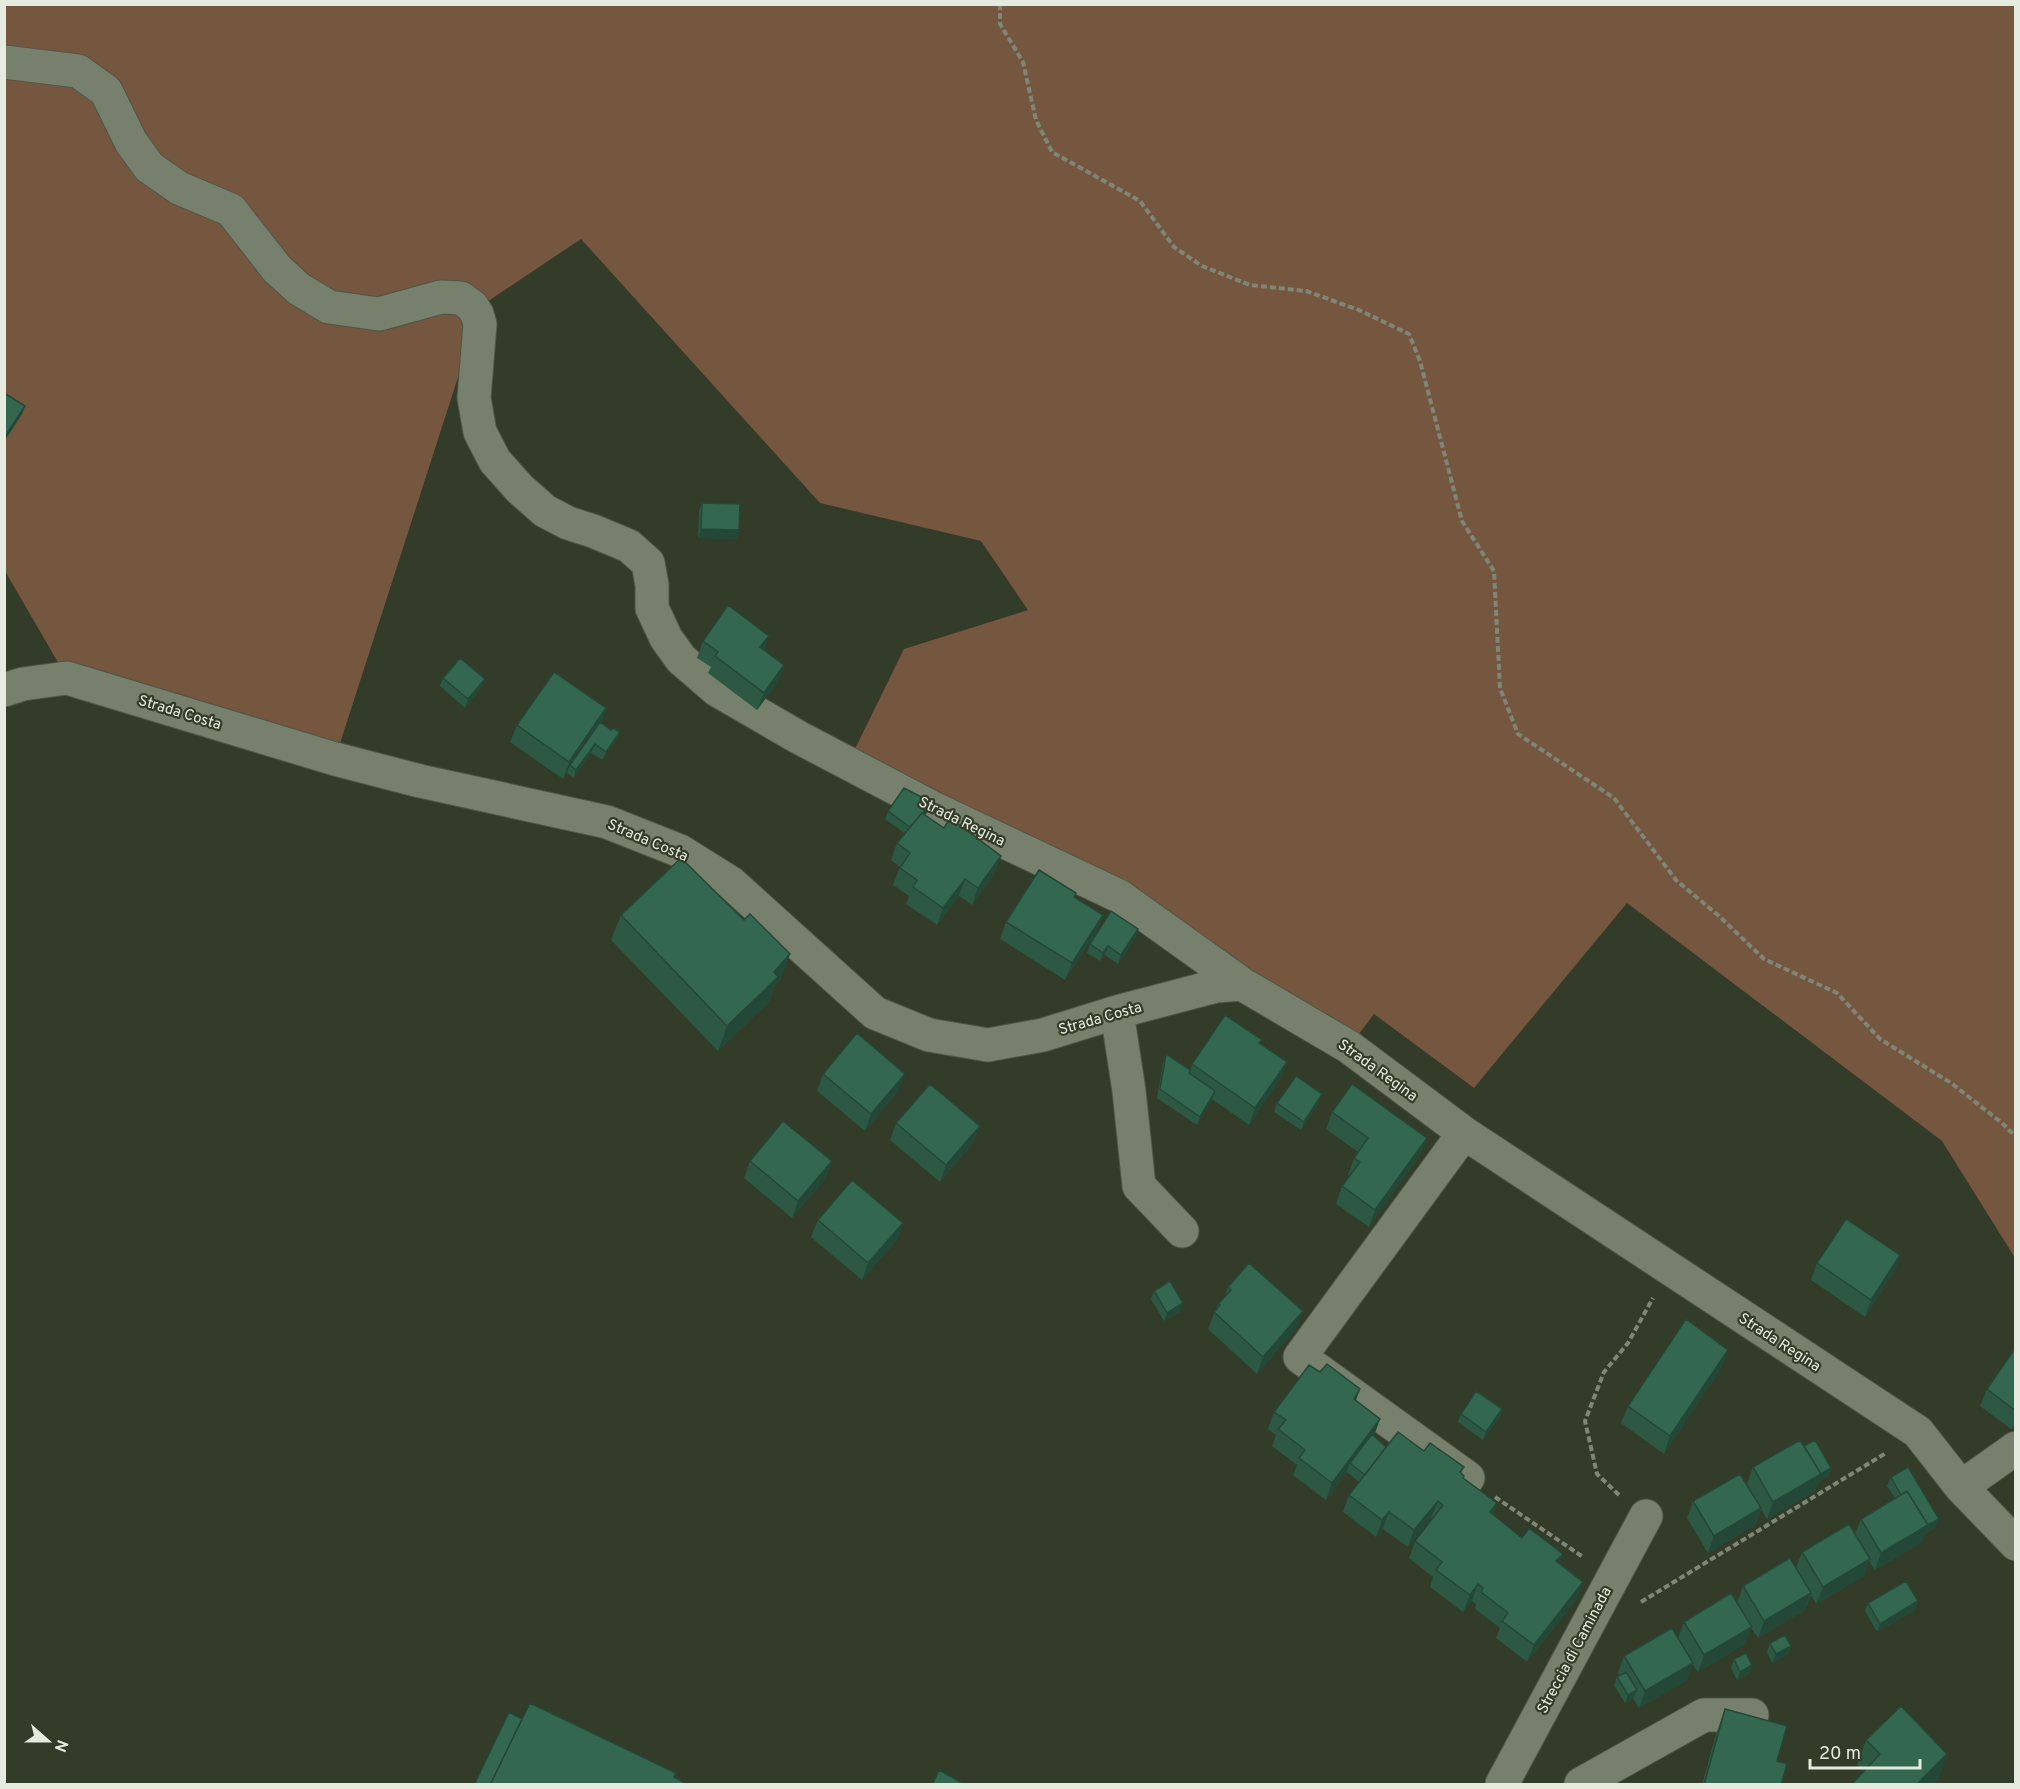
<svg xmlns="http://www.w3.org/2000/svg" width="2020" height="1789" viewBox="0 0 2020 1789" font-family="Overpass,sans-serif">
<rect width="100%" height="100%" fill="#333b29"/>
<!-- green -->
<path fill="#75563e" d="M4,5H2015V1258L1942,1141L1627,903L1474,1088L1374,1014L1349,1047L1119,896L848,763L904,649L1028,610L981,541L820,503L581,239L481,306L335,759L67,678L5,571Z"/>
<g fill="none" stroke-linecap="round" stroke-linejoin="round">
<!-- minor casing -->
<g stroke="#505647" stroke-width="35">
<path id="minor" d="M4,62L78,71L106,91L131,142L149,167L179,188L231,210L277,269L299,289L329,307L379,314L441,297L461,298L472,306L477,314L480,324L474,398L480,432L495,461L520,489L545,511L568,523L593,531L629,546L648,563L652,585V608L666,638L681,659L717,690L798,737L935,809L1119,896L1242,984L1349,1047L1464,1133L1918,1432L1961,1487L2016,1544
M4,690L23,684L67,678L335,759L420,781L607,822L680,851L731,883L875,1013L929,1035L988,1045L1043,1035L1117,1012L1216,986L1242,984
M1117,1012L1129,1091L1139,1186L1182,1231
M1464,1133L1300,1357L1468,1478
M1961,1487L2016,1448
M1502,1784L1646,1516
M1581,1784L1704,1715H1752"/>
</g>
<!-- path -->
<path stroke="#7f8677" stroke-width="4" stroke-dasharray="6 3" stroke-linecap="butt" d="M1000,4V24L1023,62L1036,120L1052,152L1140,201L1174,247L1202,266L1250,285L1306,291L1359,310L1409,334L1420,361L1462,521L1494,571L1500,688L1518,734L1614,798L1676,880L1719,916L1764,959L1837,993L1880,1039L1951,1083L2002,1123L2016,1137
M1619,1495L1597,1474L1585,1421L1604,1372L1628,1343L1653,1298
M1495,1497L1583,1557
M1641,1602L1886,1453"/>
<!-- minor -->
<use href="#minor" stroke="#77806c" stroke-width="33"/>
</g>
<!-- wall -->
<path fill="#2d5944" d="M702,503L739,530L736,539L698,538L699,511Z
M703,641L764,649L778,682L757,710L708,673L711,667L697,658Z
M443,678L485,679L482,687L465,708L440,686Z
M606,708L601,723L611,730L620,732L616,740L602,760L591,753L573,778L567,772L563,779L510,742L517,725Z
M888,811H928L925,815L995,873L972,905L959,896L937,925L906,904L909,896L893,885L900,867L891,860L897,843L904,833L885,819Z
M1075,897L1103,915L1096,932L1065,980L1000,939L1006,922Z
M621,915L781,979L775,985L769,1002L718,1051L611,940Z
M1138,929L1135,938L1118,964L1105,955L1100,961L1087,953L1090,944Z
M1260,1044L1287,1062L1280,1079L1249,1125L1212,1099L1197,1125L1157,1098L1163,1063L1166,1054L1190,1070L1192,1064Z
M823,1074L898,1091L865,1131L817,1091Z
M1319,1102L1301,1130L1274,1112L1277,1103Z
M1332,1112L1427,1138L1420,1155L1369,1227L1336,1204L1342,1186L1350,1176L1348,1175L1354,1158L1358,1152L1326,1129Z
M896,1123L980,1126L973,1143L940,1182L890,1140Z
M750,1161H832L826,1178L792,1218L744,1178Z
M818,1220L903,1223L897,1240L862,1280L811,1237Z
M1900,1255L1894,1272L1865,1317L1811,1280L1817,1263Z
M1228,1287L1297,1328L1257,1374L1208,1329L1218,1304L1224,1298Z
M1154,1291L1180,1312L1164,1321L1151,1299Z
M2016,1347V1428L2014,1427V1426L2011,1429L1980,1406L1987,1389Z
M1722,1367L1664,1454L1621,1423L1628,1406Z
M1356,1401L1374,1436L1386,1447L1424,1451L1464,1467L1461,1473L1463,1478L1493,1514L1522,1538L1559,1563L1577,1599L1527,1662L1496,1638L1500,1628L1475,1609L1476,1604L1472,1601L1463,1612L1430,1587L1433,1577L1409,1558L1415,1541L1432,1518H1431L1408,1547L1383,1529L1376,1537L1343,1512L1349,1495L1359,1482L1347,1472L1326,1500L1293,1475L1297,1465L1272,1446L1276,1435L1268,1429L1274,1412Z
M1502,1409L1499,1418L1483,1440L1458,1422L1461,1414Z
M1804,1446L1831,1468L1828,1476L1818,1482L1815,1491L1767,1519L1761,1509L1755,1525L1708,1553L1687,1518L1693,1501L1747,1484L1753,1467Z
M1891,1477L1936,1527L1925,1534L1922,1542L1875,1570L1869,1561L1864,1576L1816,1604L1811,1595L1805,1610L1758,1638L1751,1628L1745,1644L1698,1672L1692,1664L1687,1680L1639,1708L1633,1698L1625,1703L1614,1685L1617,1677L1620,1675L1618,1673L1624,1656L1678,1638L1684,1622L1737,1603L1743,1586L1796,1568L1802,1552L1855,1534L1861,1519L1895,1498L1887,1486Z
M1918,1601L1915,1610L1877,1632L1865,1611L1868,1603Z
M1770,1643L1791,1646L1788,1654L1772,1663L1767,1652Z
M1734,1659L1752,1665L1749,1674L1737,1680L1731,1668Z
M1725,1709L1777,1761L1781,1785H1702L1716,1734Z
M1866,1740L1947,1754L1938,1779L1933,1785H1851L1864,1771L1857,1765Z"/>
<!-- shaded-wall -->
<path fill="#244837" d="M25,406L22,414L4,442V438Z
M701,529L739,530L736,539L698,538Z
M769,636L763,653L760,647Z
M784,665L778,682L757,710L764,693Z
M485,679L482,687L465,708L468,699Z
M606,708L600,725L570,765L567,772L563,779L569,762Z
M620,732L616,740L602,760L606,752Z
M595,744L591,753L573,778L576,770Z
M931,802L928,811L909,837L912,828Z
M1001,856L995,873L972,905L978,888Z
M965,879L959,896L937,925L943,908Z
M1103,915L1096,932L1065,980L1072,963Z
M1138,929L1135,938L1118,964L1121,955Z
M1108,946L1105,955L1100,961L1103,953Z
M790,954L781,979L775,985L769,1002L718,1051L727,1026Z
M1287,1062L1280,1079L1249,1125L1255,1108Z
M905,1074L898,1091L865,1131L871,1114Z
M1215,1091L1212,1100L1197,1125L1200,1117Z
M1322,1094L1319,1102L1301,1130L1304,1122Z
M980,1126L973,1143L940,1182L946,1165Z
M1427,1138L1420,1155L1369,1227L1375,1210Z
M832,1161L826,1178L792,1218L798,1201Z
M903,1223L897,1240L862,1280L868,1263Z
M1900,1255L1894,1272L1865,1317L1871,1300Z
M1183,1303L1180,1312L1164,1321L1167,1313Z
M1303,1311L1297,1328L1257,1374L1263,1357Z
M1728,1350L1722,1367L1664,1454L1670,1436Z
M1360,1389L1354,1406V1399Z
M1502,1409L1499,1418L1483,1440L1486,1432Z
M1380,1419L1374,1436L1350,1463L1347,1472L1326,1500L1332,1483Z
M1831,1468L1828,1476L1818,1482L1815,1491L1767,1519L1773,1502Z
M1438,1501L1431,1518L1408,1547L1414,1530Z
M1497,1503L1491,1520L1490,1512Z
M1761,1508L1755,1525L1708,1553L1714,1536Z
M1389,1512L1383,1529L1376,1537L1382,1520Z
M1939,1519L1936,1527L1925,1534L1922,1542L1875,1570L1881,1553Z
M1563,1554L1557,1571L1556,1561Z
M1870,1559L1864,1576L1816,1604L1823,1587Z
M1583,1582L1577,1599L1527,1662L1534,1645Z
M1478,1584L1472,1601L1463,1612L1470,1595Z
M1811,1593L1805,1610L1758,1638L1764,1621Z
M1918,1601L1915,1610L1877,1632L1880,1624Z
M1752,1627L1745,1644L1698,1672L1704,1655Z
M1791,1646L1788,1654L1772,1663L1776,1654Z
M1693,1663L1687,1680L1639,1708L1645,1691Z
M1752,1665L1749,1674L1737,1680L1740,1672Z
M1637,1690L1633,1698L1625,1703L1628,1695Z
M1947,1754L1938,1779L1933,1785H1916Z"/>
<!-- building -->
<path fill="#34674f" stroke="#244837" stroke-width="1.5" d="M4,393L25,406L4,438Z
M702,503L740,504L739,530L701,529Z
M728,605L769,636L760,647L784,665L764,693L715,656L718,652L703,641Z
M460,658L485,679L468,699L443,678Z
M554,672L606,708L569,762L517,725Z
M600,722L611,730L613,728L620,732L606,752L595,744L576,770L570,765Z
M904,788L931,802L923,813H922L910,827L888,811Z
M922,813L944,828L950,818L1001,856L978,888L965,879L943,908L913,887L917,880L900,868L910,853L897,843Z
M681,858L744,920L750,914L790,954L774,972L778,977L727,1026L621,915Z
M1039,870L1076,893L1074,897L1103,915L1072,963L1006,922Z
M1111,911L1138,929L1121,955L1108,946L1103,953L1090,944Z
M1225,1015L1262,1040L1259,1043L1287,1062L1255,1108L1192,1064Z
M857,1033L905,1074L871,1114L823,1074Z
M1166,1054L1190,1070L1189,1073L1215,1091L1200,1117L1160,1089Z
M1296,1076L1322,1094L1304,1122L1277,1103Z
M930,1084L980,1126L946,1165L896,1123Z
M1352,1084L1427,1138L1375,1210L1342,1186L1360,1162L1354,1158L1368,1138L1332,1112Z
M783,1121L832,1161L798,1201L750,1161Z
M852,1180L903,1223L868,1263L818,1220Z
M1846,1219L1900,1255L1871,1300L1817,1263Z
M1249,1263L1303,1311L1263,1357L1214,1312L1220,1305L1218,1304L1231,1290L1228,1287Z
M1170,1281L1183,1303L1167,1313L1154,1291Z
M1686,1319L1728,1350L1670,1436L1628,1406Z
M2016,1347V1411L1987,1389Z
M1327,1364L1360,1389L1354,1399L1380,1419L1332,1483L1299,1458L1305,1450L1278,1429L1286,1420L1274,1412L1309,1365L1320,1372Z
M1476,1391L1502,1409L1486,1432L1461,1414Z
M1398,1432L1424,1451L1430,1443L1464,1467L1460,1472L1464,1476L1463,1478L1497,1503L1490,1512L1522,1538L1529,1528L1563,1554L1556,1561L1583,1582L1534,1645L1502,1621L1508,1613L1481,1592L1483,1588L1478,1584L1470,1595L1436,1570L1442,1562L1415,1541L1443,1505L1438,1501L1414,1530L1389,1512L1382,1520L1349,1495Z
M1372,1434L1386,1447L1365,1475L1350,1463Z
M1800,1440L1821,1474L1773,1502L1753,1467Z
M1815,1440L1831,1468L1821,1474L1804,1446Z
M1908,1467L1939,1519L1928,1525L1907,1491L1901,1495L1891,1477Z
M1740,1474L1761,1508L1714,1536L1693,1501Z
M1907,1491L1928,1525L1881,1553L1861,1519Z
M1849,1524L1870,1559L1823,1587L1802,1552Z
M1790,1558L1811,1593L1764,1621L1743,1586Z
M1906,1581L1918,1601L1880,1624L1868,1603Z
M1731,1593L1752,1627L1704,1655L1684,1622Z
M1672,1628L1693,1663L1645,1691L1624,1656Z
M1785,1635L1791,1646L1776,1654L1770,1643Z
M1746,1653L1752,1665L1740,1672L1734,1659Z
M1626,1672L1637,1690L1628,1695L1617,1677Z
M530,1703L676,1773L674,1777L685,1783L684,1785H490Z
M1901,1706L1947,1754L1916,1785H1851L1880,1754L1866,1740Z
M1725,1709L1787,1726L1777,1761L1787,1764L1781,1785H1704Z
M509,1712L522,1719L490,1785H474Z
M939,1770L966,1785H932Z"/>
<g text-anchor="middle" stroke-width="4.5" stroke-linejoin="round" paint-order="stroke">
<!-- street labels -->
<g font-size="15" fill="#e6ebe0" stroke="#333b29">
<text transform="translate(180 712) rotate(17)" y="5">Strada Costa</text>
<text transform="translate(962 821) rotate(26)" y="5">Strada Regina</text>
<text transform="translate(648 840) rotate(23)" y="5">Strada Costa</text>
<text transform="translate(1100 1018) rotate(-16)" y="5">Strada Costa</text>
<text transform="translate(1378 1070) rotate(36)" y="5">Strada Regina</text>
<text transform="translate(1780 1342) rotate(33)" y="5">Strada Regina</text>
<text transform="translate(1574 1650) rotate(-62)" y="5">Streccia di Caminada</text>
</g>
</g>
<!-- border -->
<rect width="2020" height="1789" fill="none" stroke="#e6ebe0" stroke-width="12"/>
<!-- north arrow -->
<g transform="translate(48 1741) rotate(111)" stroke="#333b29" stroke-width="4.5" paint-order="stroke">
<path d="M0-4.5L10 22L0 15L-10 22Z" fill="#e6ebe0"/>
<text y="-9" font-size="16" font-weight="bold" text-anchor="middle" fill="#e6ebe0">N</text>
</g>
<!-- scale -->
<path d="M1810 1759v9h110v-9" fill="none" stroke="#e6ebe0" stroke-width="3"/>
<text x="1819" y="1759" font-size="18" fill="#e6ebe0" stroke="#333b29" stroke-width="4.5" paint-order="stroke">20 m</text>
</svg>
